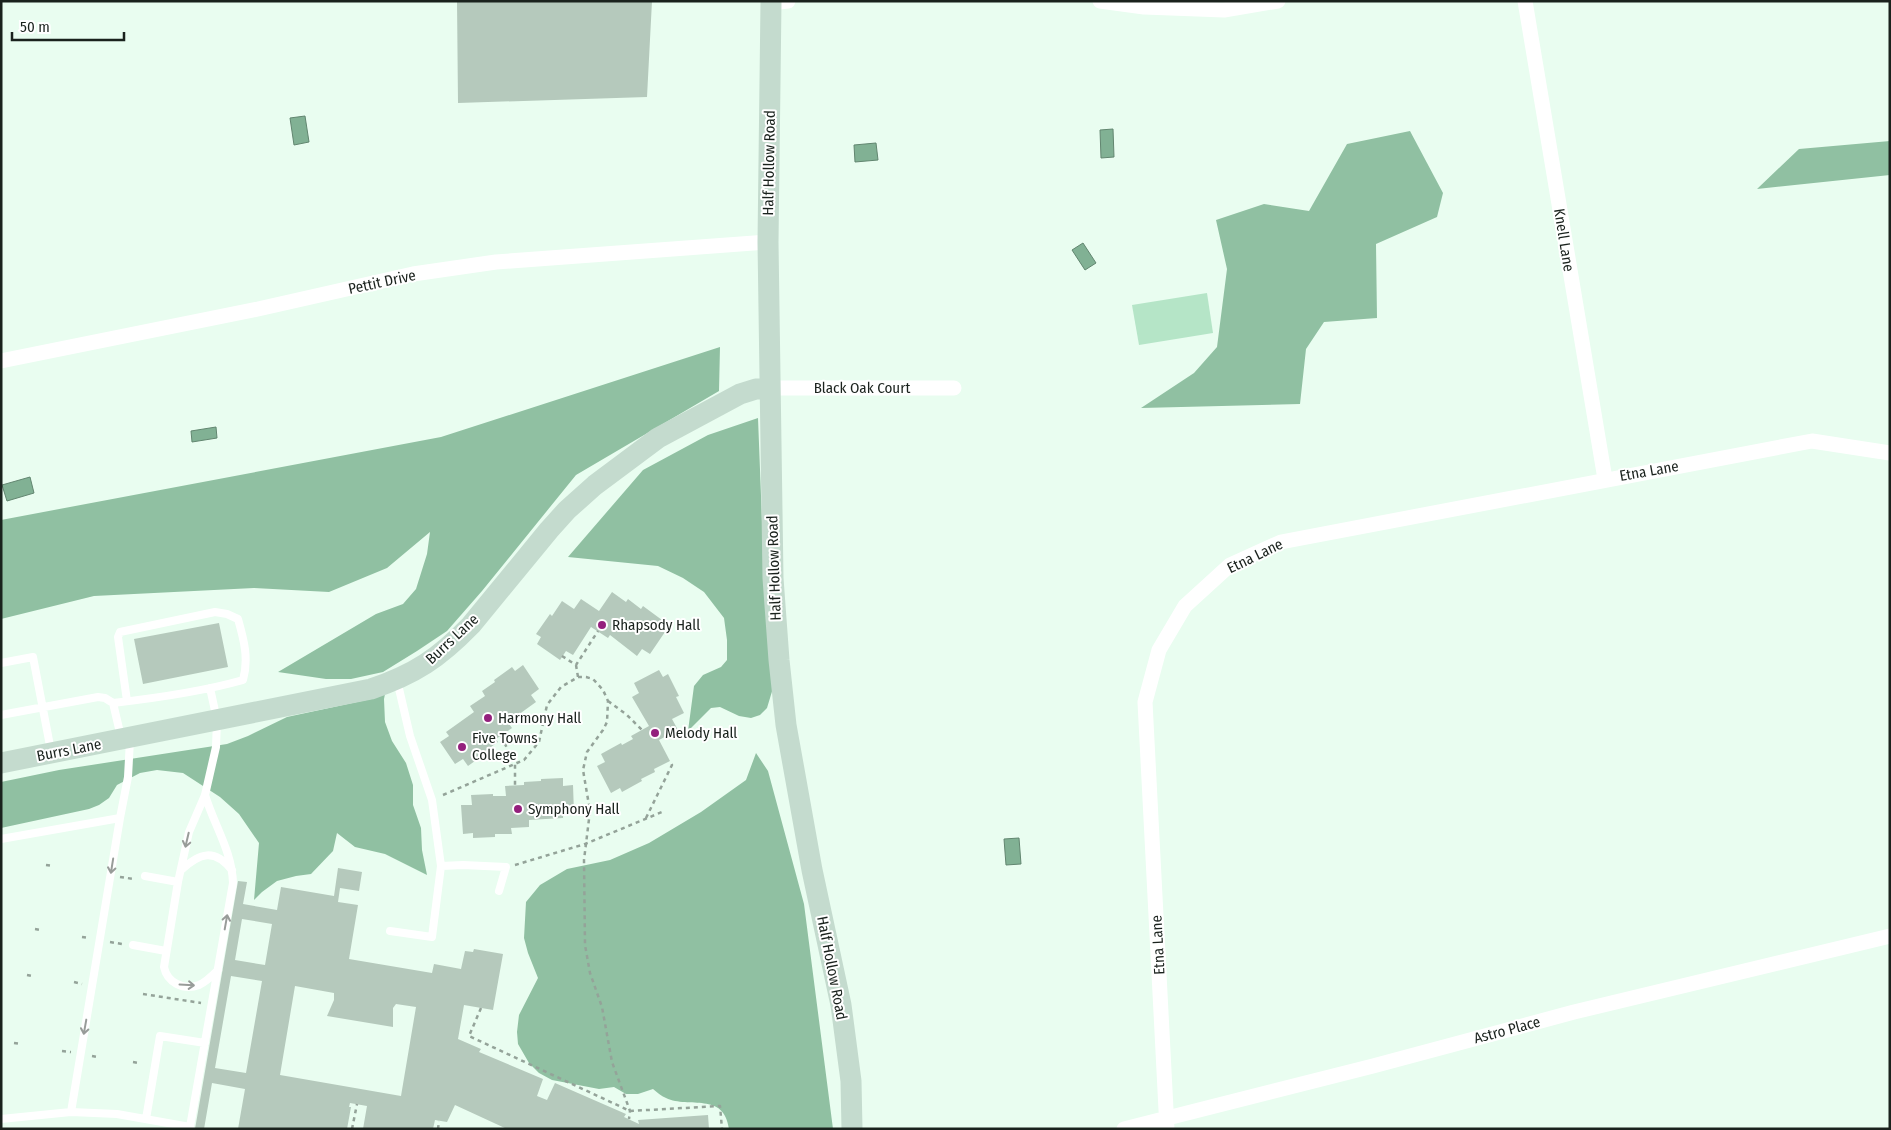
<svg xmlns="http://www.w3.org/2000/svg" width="1891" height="1130" viewBox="0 0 1891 1130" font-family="'Fira Sans Condensed',sans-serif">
<rect width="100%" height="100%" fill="#e9fdf0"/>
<!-- green -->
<path fill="#b5e5c7" d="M1207,293L1213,333L1139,345L1132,305Z"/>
<!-- forest -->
<path fill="#90c0a2" d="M1410,131L1443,193L1437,217L1376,244L1377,318L1324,322L1306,349L1300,404L1141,408L1194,373L1217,347L1227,269L1216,220L1264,204L1309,211L1347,144Z
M1890,141V175L1757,189L1799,149Z
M720,347L719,391L576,475L482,591L447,631L417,651L383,672L351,679H326L278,672L376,614L403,604L416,589L427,554L430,532L387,568L329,592L254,588L94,596L1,619V520L441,437Z
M758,418L763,547L773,688L767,708L760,715L751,718L739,716L720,707L711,708L688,731L694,686L703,675L721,667L727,660V640L724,618L704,592L683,578L658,566L568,557L643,470L708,435Z
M385,694L384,699L385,722L392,741L406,763L413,785V805L421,828L422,850L427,875L385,854L355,847L337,833L333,851L311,874L296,876L277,881L262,892L254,900L259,843L239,814L220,797L183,773L157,770L140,773L117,785L109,798L99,805L89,809L1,828V782L59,770L227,744L248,736L287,717L371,699Z
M756,753L768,771L804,904L833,1129H729C724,1091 689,1109 666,1098C661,1096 657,1092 653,1089L638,1094H626L614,1087L599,1089L552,1080L539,1073L529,1063L518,1044L517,1032L519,1015L538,978L528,953L524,938L526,902L540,885L567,869L610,860L649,843L701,812L746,780Z"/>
<!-- water -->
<path fill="#81b194" stroke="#628670" d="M305,116L309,142L294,145L290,118Z
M1113,129L1114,157L1101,158L1100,130Z
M876,143L878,160L855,162L854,145Z
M1083,243L1096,263L1085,270L1072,250Z
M216,427L217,438L192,442L191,431Z
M30,477L34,493L7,501L2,485Z
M1019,838L1021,864L1006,865L1004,839Z"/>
<!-- building -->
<path fill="#b5c9bc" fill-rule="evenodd" d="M457,1H652L647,97L458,103Z
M612,592L626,602L628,599L641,609L643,606L662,620L659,624L667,629L650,654L642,649L637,656L610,635L608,638L591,627L573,655L566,651L560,660L537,644L541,637L536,634L550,614L552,616L562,601L574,609L581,599L599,611Z
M219,623L228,667L143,684L134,639Z
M523,665L539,689L531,695L536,702L518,715L517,713L507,721L512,728L496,739L498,742L484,752L486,753L468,766L463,759L455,764L440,742L449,736L446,732L474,712L470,706L485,696L482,691L495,682L494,680L512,667L515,671Z
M659,670L663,677L668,674L679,696L676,697L684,713L672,719L678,730L659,740L670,761L654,769L655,772L641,779L642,781L622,792L620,788L611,793L597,766L605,762L601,754L621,743L622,745L633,739L631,736L649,726L632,697L639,693L634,683Z
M563,778V786L573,785L574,813H563V818L529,820V827L511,828L512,834H495V837L473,838V833L463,834L461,805H472L471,795L493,794V796H506L505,786L524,785V782L541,781V779Z
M338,868L362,872L359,891L340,888L338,902L358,905L349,959L432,973L434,964L461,969L465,951L473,952L474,949L503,954L493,1010L464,1005L458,1039L481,1049L479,1052L543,1079L537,1096L547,1100L555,1083L626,1114L624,1117L639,1124L638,1120L708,1115L709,1129H507L455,1105L447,1122L435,1120L433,1129H363L367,1106L350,1103L349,1107H351L347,1129H238L245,1089L212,1083L204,1129H195L238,881L247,882L243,904L277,910L281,887L334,896ZM242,919L272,924L265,965L235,960ZM231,976L262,981L246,1073L215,1068ZM295,986L334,993V1000L327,1016L393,1027V1008L396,1004L416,1007L401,1096L280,1075Z"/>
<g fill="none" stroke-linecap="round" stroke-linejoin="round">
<!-- path -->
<path stroke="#94a399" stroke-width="2.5" stroke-dasharray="4 4" stroke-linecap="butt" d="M562,656L576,665L598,631
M576,665L578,677
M608,701L627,715L642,730
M501,736L515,764V786
M443,795L524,760L539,742L547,705L561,687L578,677H586L593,679L603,690L608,701L607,722L603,730L587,752L583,770L590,811L584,860L585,945L590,973L602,1007L612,1062L630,1111L629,1119
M646,818L672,765L670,761
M46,865L53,866
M515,865L585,844L662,812
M120,877L134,879
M35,929L41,930
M82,937L89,938
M110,942L122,944
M27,975L32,976
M74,982L82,984
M143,994L201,1003
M481,1008L469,1036L630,1111L720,1106L722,1129
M14,1043L21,1044
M62,1051L71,1052
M92,1056L98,1057
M133,1062L139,1063
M352,1129L357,1104
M438,1129L439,1121"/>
<!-- lane -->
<path stroke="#fff" stroke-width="8" d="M1,663L33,657L51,751
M210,688L217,720L216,747L205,795L189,832L178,882L164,967C167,982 183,991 199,985C206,982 212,976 218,970
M113,703C157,698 201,692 243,680C249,659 244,640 238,619L227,614L215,612L120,632L118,637L127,701
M1,715L98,697L105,698L113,703L121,737
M1,839L120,818L128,777L130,740
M441,866L463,865L506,867L499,891
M181,870C200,853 214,848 232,870
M145,876L178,882
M390,931L432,937L441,866L432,800L410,736L397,680
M133,945L166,951
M71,1112L120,818
M1,1119L71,1112L117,1114L190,1127L233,883C232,851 214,825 205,795
M146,1119L160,1036L205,1043"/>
<!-- street -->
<path stroke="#fff" stroke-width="15" d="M1100,1L1144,7L1224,10L1278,1
M1525,1L1605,479
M771,3L788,1
M1,361L258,309L413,274L496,262L768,242
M770,388H954
M1124,1129L1373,1066L1574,1012L1890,936
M1167,1129L1145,702L1159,650L1185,606L1230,565L1281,542L1812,441L1890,453"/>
<!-- secondary -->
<path stroke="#c4dbce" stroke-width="21" d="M771,1L768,242L773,578L779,660L786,725L812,870L841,1005L851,1081L852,1129
M1,763L371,689C415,674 439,658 471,625L549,530L567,510L595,485L658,438L740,394L756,389L770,388"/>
</g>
<!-- one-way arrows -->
<defs><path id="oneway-shaft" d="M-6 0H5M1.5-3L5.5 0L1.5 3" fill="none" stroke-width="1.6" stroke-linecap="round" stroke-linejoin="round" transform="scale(1.25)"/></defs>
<g stroke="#989c99">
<use href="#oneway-shaft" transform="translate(187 840) rotate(103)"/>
<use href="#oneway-shaft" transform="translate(112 866) rotate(99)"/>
<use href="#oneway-shaft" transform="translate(226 922) rotate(-80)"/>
<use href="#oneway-shaft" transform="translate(187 985) rotate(3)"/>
<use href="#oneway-shaft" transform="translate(85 1027) rotate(100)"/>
</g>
<!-- markers -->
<g fill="#94207d" stroke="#fff" stroke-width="2">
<circle cx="602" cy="625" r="5"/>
<circle cx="488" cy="718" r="5"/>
<circle cx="655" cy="733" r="5"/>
<circle cx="462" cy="747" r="5"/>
<circle cx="518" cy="809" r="5"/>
</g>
<g text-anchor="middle" stroke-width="4" stroke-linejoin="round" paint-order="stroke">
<!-- street labels -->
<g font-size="15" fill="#1a221d" stroke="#fff">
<text transform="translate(769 163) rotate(-89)" y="5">Half Hollow Road</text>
<text transform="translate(1564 240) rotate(81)" y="5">Knell Lane</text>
<text transform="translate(382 282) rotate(-12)" y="5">Pettit Drive</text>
<text x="862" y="393">Black Oak Court</text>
<text transform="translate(1649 471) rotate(-10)" y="5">Etna Lane</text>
<text transform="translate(1255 556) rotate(-26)" y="5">Etna Lane</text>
<text transform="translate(774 568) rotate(-92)" y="5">Half Hollow Road</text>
<text transform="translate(452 639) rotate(-43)" y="5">Burrs Lane</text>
<text transform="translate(69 750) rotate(-11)" y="5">Burrs Lane</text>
<text transform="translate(1158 945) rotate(-93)" y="5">Etna Lane</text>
<text transform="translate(832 968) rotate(79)" y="5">Half Hollow Road</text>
<text transform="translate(1507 1030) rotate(-15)" y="5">Astro Place</text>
</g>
<!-- poi labels -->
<g font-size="15" fill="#1a221d" stroke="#fff" text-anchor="start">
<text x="612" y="630">Rhapsody Hall</text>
<text x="498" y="723">Harmony Hall</text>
<text x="665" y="738">Melody Hall</text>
<text x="472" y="743">Five Towns<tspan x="472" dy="17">College</tspan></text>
<text x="528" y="814">Symphony Hall</text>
</g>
</g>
<!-- border -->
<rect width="1891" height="1130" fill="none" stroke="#1a221d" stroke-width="5"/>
<!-- scale -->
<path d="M12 32v8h112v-8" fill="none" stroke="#1a221d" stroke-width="2.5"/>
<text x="20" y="32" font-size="15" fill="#1a221d" stroke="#ffffff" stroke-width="4" paint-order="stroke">50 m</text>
</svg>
